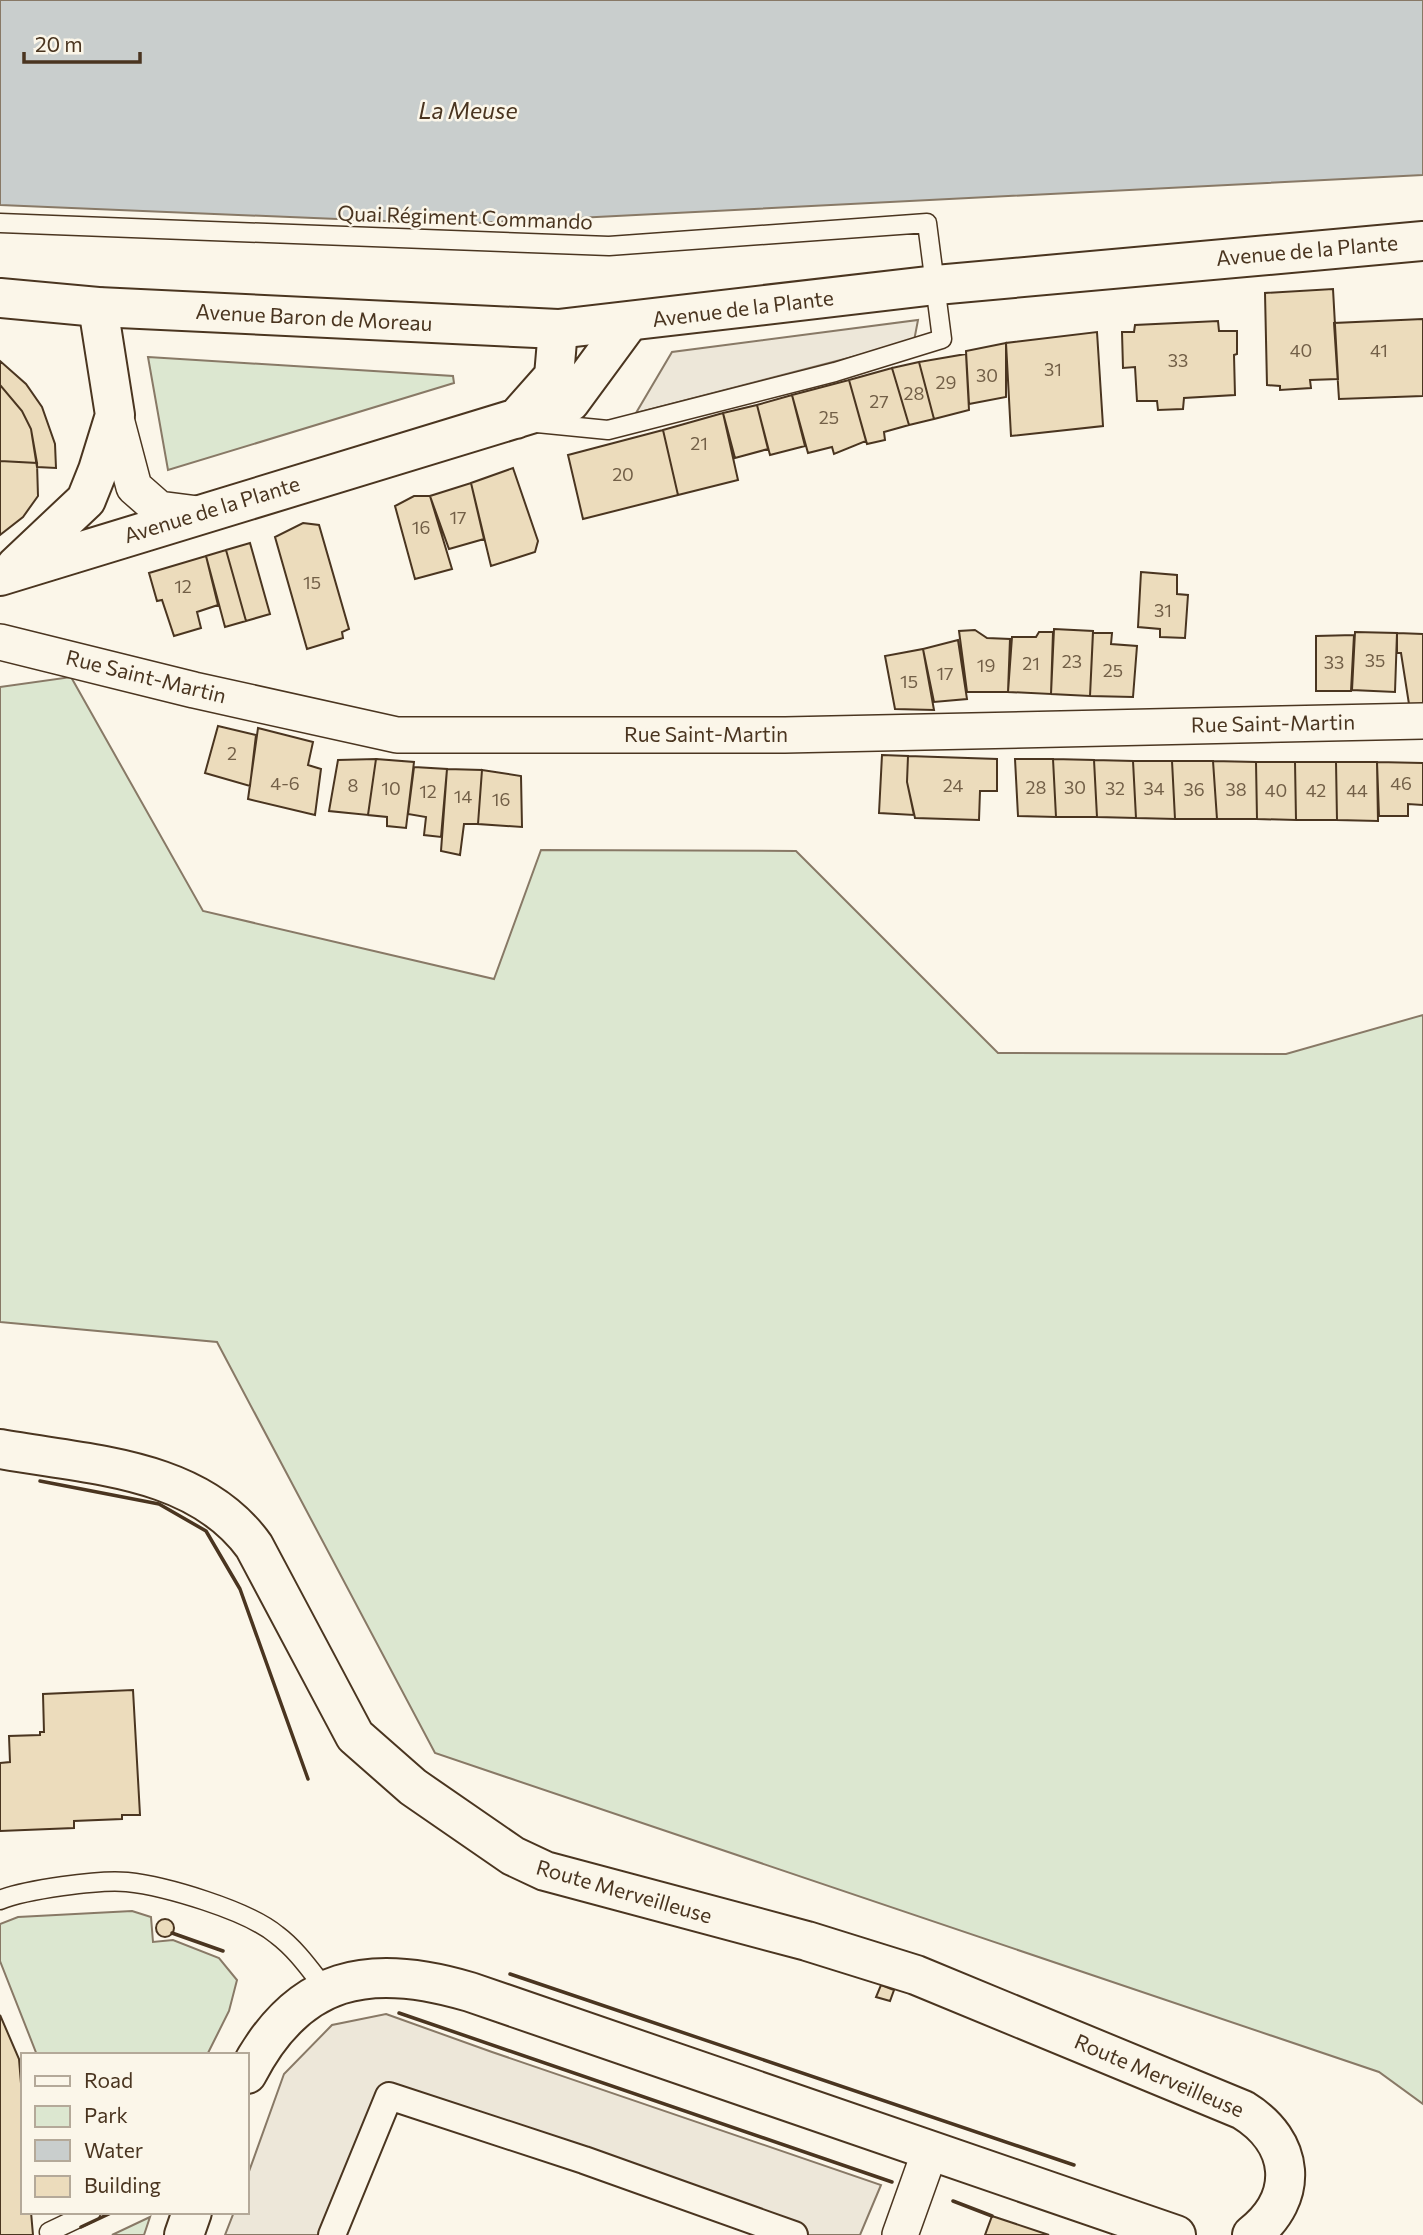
<svg xmlns="http://www.w3.org/2000/svg" width="1423" height="2235" viewBox="0 0 1423 2235" font-family="Commissioner,sans-serif">
<rect width="100%" height="100%" fill="#fbf6e9"/>
<!-- green -->
<path fill="#dce7d0" stroke="#887966" stroke-width="2" d="M148,357L453,376L454,383L168,470Z
M71,677L203,911L494,979L541,850L796,851L998,1053L1286,1054L1423,1015V2104L1379,2072L435,1753L217,1342L0,1322V687Z
M132,1911L151,1917L153,1942L173,1940L219,1958L237,1980L229,2011L207,2055H37L0,1961V1924L18,1917Z
M150,2217L144,2235H112Z"/>
<!-- parking -->
<path fill="#ede7d9" stroke="#887966" stroke-width="2" d="M918,320L914,341L636,413L672,352Z
M386,2014L492,2052L881,2185L860,2235H794L389,2096L322,2235H225L234,2212H247V2177L284,2074L332,2025Z"/>
<!-- water -->
<path fill="#c9cecd" stroke="#887966" stroke-width="2" d="M0,0H1423V175L457,224L0,205Z"/>
<!-- building -->
<path fill="#ecdcbc" stroke="#4a3520" stroke-width="2" d="M1333,289L1338,379L1310,380L1311,388L1280,390V386L1267,385L1265,293Z
M1423,319V396L1339,399L1334,323Z
M1218,321L1219,331H1237V354L1234,355L1235,395L1184,398L1183,409L1158,410L1157,401H1137L1135,367L1123,368L1122,332H1134L1135,325Z
M1097,332L1103,426L1011,436L1006,343Z
M1006,343V397L969,404L966,351Z
M966,354L969,410L934,419L919,362Z
M0,361L26,384L42,407L55,444L56,468L37,467L31,429L22,411L0,385Z
M919,362L934,419L909,425L892,368Z
M892,368L909,425L884,432L885,440L867,444L849,380Z
M849,380L866,441L834,454L832,447L808,453L792,395Z
M0,385L22,411L31,429L37,463L0,461Z
M792,395L805,446L770,455L757,405Z
M757,405L768,449L735,458L723,413Z
M723,413L738,480L678,495L663,430Z
M663,430L678,495L583,519L568,455Z
M0,461L37,463L38,496L23,517L0,535Z
M513,468L538,541L535,552L491,566L471,483Z
M471,483L484,539L449,549L430,496Z
M414,496H430L452,569L415,579L395,506Z
M303,523L319,525L349,629L342,632L343,638L307,649L275,537Z
M250,543L270,614L246,621L226,550Z
M226,550L246,621L225,627L206,556Z
M206,556L218,605L197,612L201,628L174,636L162,600L157,601L149,573Z
M1141,572L1177,575V594L1188,595L1185,638L1160,637V629L1138,627Z
M1054,629L1093,631L1090,696L1051,694Z
M975,630L987,638L1010,639L1008,692H967L959,631Z
M1039,632H1053L1051,694L1008,692L1012,637H1036Z
M1355,632L1397,633L1395,692L1352,690Z
M1093,633H1112L1111,644L1137,646L1133,697L1090,696Z
M1397,633L1423,634V716L1411,717L1401,653H1397Z
M1354,635L1351,691H1316V636Z
M958,640L967,699L934,702L923,649Z
M923,649L934,710L895,709L885,656Z
M218,726L256,735L250,786L205,773Z
M258,728L313,742L308,765L321,769L315,815L248,799Z
M882,755L908,756L907,782L914,815L879,813Z
M908,756L997,759V791H980L979,820L915,818L907,782Z
M376,759L414,762L406,828L387,826V817L368,815Z
M376,759L368,815L329,811L338,760Z
M1015,759H1053L1056,817L1018,816Z
M1053,759L1094,760L1097,817H1056Z
M1094,760L1133,761L1136,818L1097,817Z
M1133,761H1172L1175,819L1136,818Z
M1172,761H1213L1217,819H1175Z
M1213,761L1256,762L1257,819H1217Z
M1256,762H1295L1296,820L1257,819Z
M1295,762H1336L1337,820H1296Z
M1336,762H1377L1378,821L1337,820Z
M1377,762L1423,763V805L1408,804V816H1379Z
M414,767L447,769L441,837L424,835L426,817L408,814Z
M447,769L482,770L478,824H464L460,855L441,851Z
M482,770L521,776L522,827L478,824Z
M133,1690L140,1815H122V1819L74,1821V1828L0,1831V1763L10,1762L9,1736L40,1735V1732H44L43,1694Z
M156 1928a9 9 0 1 1 18 0a9 9 0 1 1-18 0Z
M881,1985L894,1990L890,2001L876,1997Z
M0,2015L19,2059L23,2108V2212H31L33,2235H0Z
M992,2216L1049,2235H985Z"/>
<g fill="none" stroke-linecap="round" stroke-linejoin="round">
<!-- service casing -->
<g stroke="#4a3520" stroke-width="21">
<path id="service" d="M0,223L609,246L927,223L942,339L835,372L608,430L537,423
M0,1900C24,1890 100,1879 127,1882C165,1886 247,1910 277,1935C297,1950 311,1971 327,1991
M49,2232L91,2212"/>
</g>
<!-- pedestrian casing -->
<g stroke="#4a3520" stroke-width="30">
<path id="pedestrian" d="M332,2235L389,2096L584,2160L794,2235"/>
</g>
<!-- minor casing -->
<g stroke="#4a3520" stroke-width="38">
<path id="minor" d="M115,415L134,487L159,509L198,514
M0,642L194,690L397,735H785L1423,721
M900,2235L930,2151"/>
</g>
<!-- secondary casing -->
<g stroke="#4a3520" stroke-width="42">
<path id="secondary" d="M516,419L554,376L558,329
M16,566L86,500L98,470L115,415L98,307
M0,576L570,402L628,323
M0,1449C89,1465 197,1467 254,1546L355,1736L413,1787L513,1856L545,1871L807,1941L916,1975L1243,2110C1295,2142 1300,2197 1252,2235
M247,2074C298,1975 370,1962 470,1992L1176,2235
M184,2235L192,2212"/>
</g>
<!-- primary casing -->
<g stroke="#4a3520" stroke-width="42">
<path id="primary" d="M0,298L98,307L558,329L936,285L1423,241"/>
</g>
<!-- service -->
<use href="#service" stroke="#fbf6e9" stroke-width="18"/>
<!-- pedestrian -->
<use href="#pedestrian" stroke="#fbf6e9" stroke-width="26"/>
<!-- minor -->
<use href="#minor" stroke="#fbf6e9" stroke-width="35"/>
<!-- secondary -->
<use href="#secondary" stroke="#fbf6e9" stroke-width="38"/>
<!-- primary -->
<use href="#primary" stroke="#fbf6e9" stroke-width="38"/>
<!-- wall -->
<path stroke="#4a3520" stroke-width="3.5" d="M40,1481L159,1504L206,1531L240,1589L308,1779
M172,1933L223,1951
M510,1974L1074,2165
M399,2013L892,2182
M953,2201L992,2216
M81,2227L113,2212"/>
</g>
<g text-anchor="middle" stroke-width="5" stroke-linejoin="round" paint-order="stroke">
<!-- number labels -->
<g font-size="18" fill="#725f47">
<text x="1301" y="357">40</text>
<text x="1379" y="357">41</text>
<text x="1178" y="367">33</text>
<text x="1053" y="376">31</text>
<text x="987" y="382">30</text>
<text x="946" y="389">29</text>
<text x="914" y="400">28</text>
<text x="879" y="408">27</text>
<text x="829" y="424">25</text>
<text x="699" y="450">21</text>
<text x="623" y="481">20</text>
<text x="458" y="524">17</text>
<text x="421" y="534">16</text>
<text x="312" y="589">15</text>
<text x="183" y="593">12</text>
<text x="1163" y="617">31</text>
<text x="1375" y="667">35</text>
<text x="1072" y="668">23</text>
<text x="1334" y="669">33</text>
<text x="1031" y="670">21</text>
<text x="986" y="672">19</text>
<text x="1113" y="677">25</text>
<text x="945" y="680">17</text>
<text x="909" y="688">15</text>
<text x="232" y="760">2</text>
<text x="285" y="790">4-6</text>
<text x="1401" y="790">46</text>
<text x="353" y="792">8</text>
<text x="953" y="792">24</text>
<text x="1036" y="794">28</text>
<text x="1075" y="794">30</text>
<text x="391" y="795">10</text>
<text x="1115" y="795">32</text>
<text x="1154" y="795">34</text>
<text x="1194" y="796">36</text>
<text x="1236" y="796">38</text>
<text x="1276" y="797">40</text>
<text x="1316" y="797">42</text>
<text x="1357" y="797">44</text>
<text x="428" y="798">12</text>
<text x="463" y="803">14</text>
<text x="501" y="806">16</text>
</g>
<!-- street labels -->
<g font-size="21" fill="#4a3520" stroke="#fbf6e9">
<text transform="translate(465 218) rotate(2)" y="7">Quai Régiment Commando</text>
<text transform="translate(1307 251) rotate(-5)" y="7">Avenue de la Plante</text>
<text transform="translate(743 309) rotate(-7)" y="7">Avenue de la Plante</text>
<text transform="translate(314 318) rotate(3)" y="7">Avenue Baron de Moreau</text>
<text transform="translate(212 510) rotate(-17)" y="7">Avenue de la Plante</text>
<text transform="translate(146 677) rotate(14)" y="7">Rue Saint-Martin</text>
<text transform="translate(1273 724) rotate(-1)" y="7">Rue Saint-Martin</text>
<text x="706" y="742">Rue Saint-Martin</text>
<text transform="translate(624 1892) rotate(16)" y="7">Route Merveilleuse</text>
<text transform="translate(1159 2076) rotate(23)" y="7">Route Merveilleuse</text>
</g>
<!-- water labels -->
<g font-size="23" font-style="italic" fill="#4a3520" stroke="#fbf6e9">
<text x="468" y="119">La Meuse</text>
</g>
</g>
<!-- legend -->
<rect x="21" y="2053" width="228" height="161" fill="#fbf6e9" stroke="#b4a999" stroke-width="2"/>
<rect x="35" y="2076" width="35" height="10" fill="#fbf6e9" stroke="#b4a999" stroke-width="2"/>
<text x="84" y="2088" font-size="21" fill="#4a3520">Road</text>
<rect x="35" y="2106" width="35" height="21" fill="#dce7d0" stroke="#b4a999" stroke-width="2"/>
<text x="84" y="2123" font-size="21" fill="#4a3520">Park</text>
<rect x="35" y="2140" width="35" height="21" fill="#c9cecd" stroke="#b4a999" stroke-width="2"/>
<text x="84" y="2158" font-size="21" fill="#4a3520">Water</text>
<rect x="35" y="2176" width="35" height="21" fill="#ecdcbc" stroke="#b4a999" stroke-width="2"/>
<text x="84" y="2193" font-size="21" fill="#4a3520">Building</text>
<!-- scale -->
<path d="M24 52v10h116v-10" fill="none" stroke="#4a3520" stroke-width="3.5"/>
<text x="35" y="52" font-size="21" fill="#4a3520" stroke="#fbf6e9" stroke-width="5" paint-order="stroke">20 m</text>
</svg>
